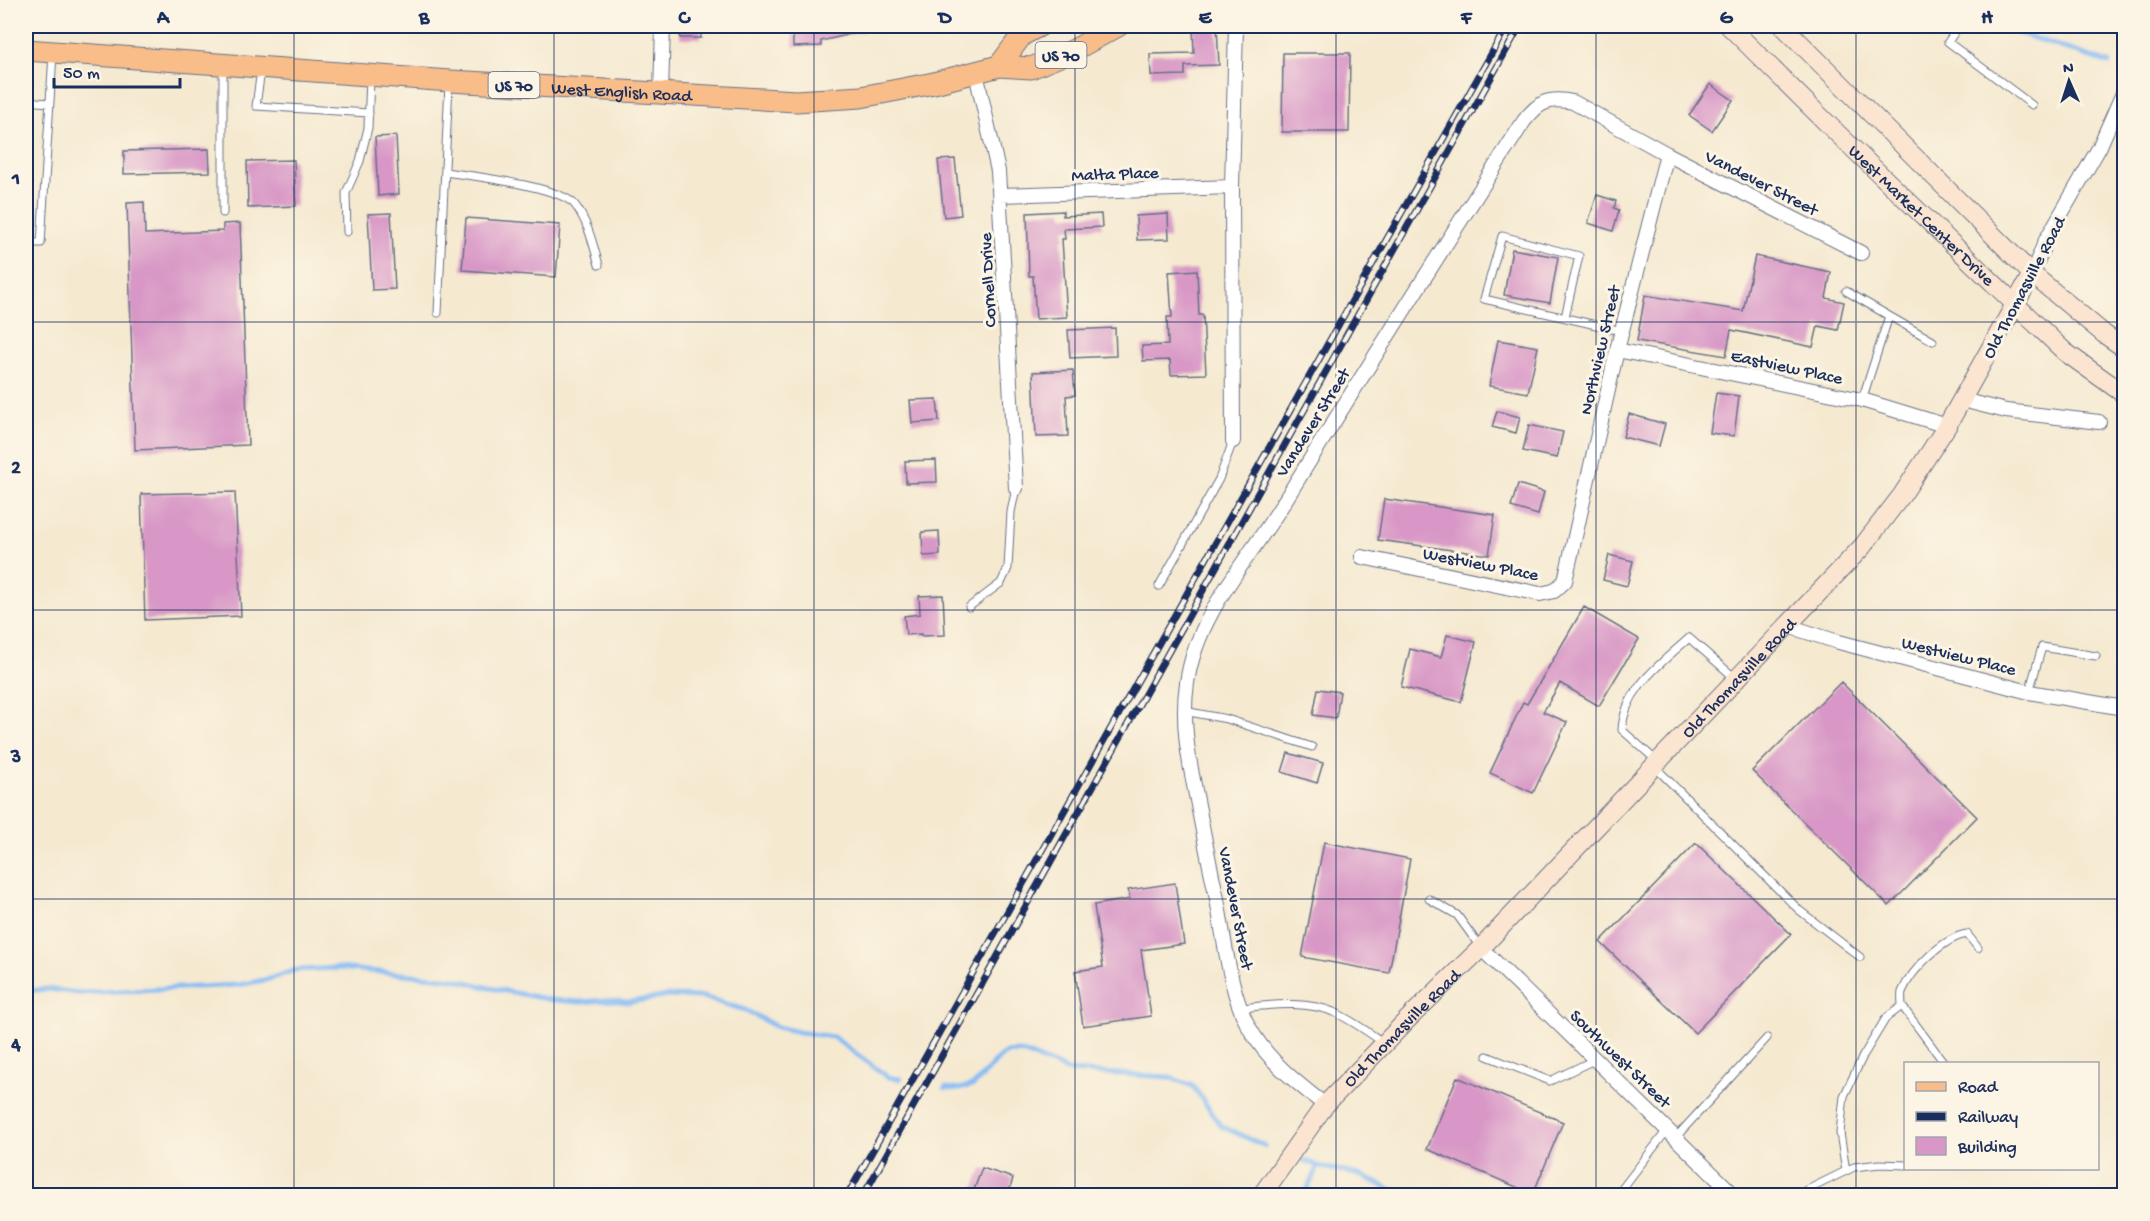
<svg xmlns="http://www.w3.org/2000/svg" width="2150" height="1221" viewBox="0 0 2150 1221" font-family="'Gochi Hand',sans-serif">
<rect width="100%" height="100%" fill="#fcf5e5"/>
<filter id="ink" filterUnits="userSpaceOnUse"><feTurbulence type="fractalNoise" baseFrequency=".0167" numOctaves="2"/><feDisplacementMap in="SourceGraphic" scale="12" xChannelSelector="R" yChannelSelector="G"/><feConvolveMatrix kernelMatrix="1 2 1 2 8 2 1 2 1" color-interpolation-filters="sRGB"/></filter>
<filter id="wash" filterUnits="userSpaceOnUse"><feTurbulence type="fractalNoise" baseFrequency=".008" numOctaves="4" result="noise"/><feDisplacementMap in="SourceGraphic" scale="24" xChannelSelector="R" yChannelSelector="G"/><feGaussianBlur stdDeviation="1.35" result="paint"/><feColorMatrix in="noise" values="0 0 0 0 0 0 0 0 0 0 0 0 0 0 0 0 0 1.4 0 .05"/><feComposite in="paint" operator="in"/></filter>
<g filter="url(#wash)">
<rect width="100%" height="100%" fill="#f5e9d0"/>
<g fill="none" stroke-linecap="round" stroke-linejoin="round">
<!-- stream -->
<path stroke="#85bbf4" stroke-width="5" d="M2009,30L2109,63
M26,991L48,989L79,993L239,985L269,979L296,970L338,968L454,979L490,988L552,1000L580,1002L608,1000L629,1002L668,996L703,997L745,1010L777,1027L799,1032L833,1037L888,1077L900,1079
M945,1088L959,1089L974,1085L1000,1057L1006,1053L1016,1052L1025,1053L1069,1071L1168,1077L1193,1086L1221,1126L1265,1146
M1303,1160L1318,1166L1360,1175L1405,1196
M1304,1196L1318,1166"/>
</g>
<g id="blocks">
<!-- building -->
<path fill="#d897c6" d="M680,26H701V38H680Z
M793,26H864V31L821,41V46L793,47Z
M1217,26L1219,65L1185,66V75L1151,76L1150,54L1194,53L1193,27Z
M1283,53H1350L1349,132H1282Z
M1710,84L1733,100L1712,131L1689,115Z
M396,136L399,194L378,196L375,137Z
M209,149L210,172L124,174V151Z
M955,159L961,215L944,217L938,160Z
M294,160L296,206L248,208L247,161Z
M1597,195L1616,201L1614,208L1619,210L1613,231L1588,223Z
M144,202L145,234L223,231V224L240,223L248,445L135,450L127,203Z
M1063,211V216L1101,214L1102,227L1064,229L1065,239H1062L1067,317L1036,319L1033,276H1029L1027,213Z
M391,213L395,289L372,290L368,214Z
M1168,214L1169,239L1137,240L1136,216Z
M466,218L560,225L556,277L462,270Z
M1512,249L1558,257L1550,303L1504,295Z
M1755,256L1831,272L1826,298L1844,302L1838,330L1818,326L1813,347L1731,330L1726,356L1637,341L1645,295L1743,311Z
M1197,270L1199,315H1203L1206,374L1171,375L1170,360L1143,361L1142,346L1168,345L1167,317H1172L1169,272Z
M1115,328L1116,356L1070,358L1068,330Z
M1498,340L1538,347L1528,393L1489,386Z
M1073,370L1075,395L1066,396L1068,436L1036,437L1033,372Z
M1716,393L1739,396L1734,436L1710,433Z
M937,399L939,421L912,423L910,400Z
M1497,411L1520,417L1516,433L1492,427Z
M1629,414L1665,424L1659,446L1623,437Z
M1529,425L1563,432L1557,458L1523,451Z
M936,460L937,482L906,483L905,461Z
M1518,484L1544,492L1538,515L1511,507Z
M235,492L241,616L145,620L141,494Z
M1384,499L1495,515L1489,555L1378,540Z
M939,531L940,555L923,556L922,532Z
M1609,555L1633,561L1627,586L1603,580Z
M943,595L945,635L921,636V634L906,635L904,616L920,614L919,596Z
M1584,607L1639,639L1599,706L1560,683L1543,712L1567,722L1533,793L1490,773L1523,702L1527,704Z
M1447,635L1476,642L1461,702L1401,687L1410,649L1441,657Z
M1841,682L1977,817L1889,906L1752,771Z
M1318,689L1340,692L1336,718L1313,715Z
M1288,753L1323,763L1317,783L1282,772Z
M1324,842L1410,859L1389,973L1302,957Z
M1696,843L1791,934L1695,1033L1600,942Z
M1175,883L1184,944L1141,950L1151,1016L1083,1026L1075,971L1103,967L1094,905L1130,899L1128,890Z
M1457,1077L1563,1122L1533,1194L1427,1149Z
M982,1168L1013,1178L1008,1196H975L976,1191L974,1190Z"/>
</g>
</g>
<g filter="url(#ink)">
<use href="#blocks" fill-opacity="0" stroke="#677086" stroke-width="1.5"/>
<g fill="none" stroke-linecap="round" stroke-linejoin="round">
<!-- lane casing -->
<g stroke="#677086" stroke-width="9">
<path id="lane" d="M1959,26L1948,42L2032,105
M223,67V213
M261,70L256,106L369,113
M26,101L49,103
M445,172C471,176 560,186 575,205C588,222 593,244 599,265
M347,232L346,193L360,161L368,128L370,78
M26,243H41L53,54
M1846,291L1889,316L1862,400
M438,313L449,84
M1889,316L1933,341
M1565,317L1579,256L1502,236L1484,299L1622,331
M1159,586L1219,479L1233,441
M969,607L1001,583L1008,568L1011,512L1016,488
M2029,692L2042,647L2096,656
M1184,711L1227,719L1312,747
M1658,762L1622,730C1624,689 1661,664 1689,638L1735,678
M1654,766L1799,910L1860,957
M1429,899L1457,915L1481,948
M1902,1006C1902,1002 1901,996 1902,992C1911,970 1943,938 1967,934L1978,948
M1241,1008C1272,1005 1306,1000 1336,1013C1353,1021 1368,1032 1384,1043
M1487,1056L1550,1081L1596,1059
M1676,1137L1767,1038
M1846,1171L1840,1133L1844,1096L1863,1056L1886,1018L1902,1006L1945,1064
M1621,1190L1668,1129
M1795,1196L1854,1167L1880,1164L1906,1165"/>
</g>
<!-- street casing -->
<g stroke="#677086" stroke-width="16">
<path id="street" d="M976,73L998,171L1016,488
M661,93L663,26
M1000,195L1232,187
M2032,274L2046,240L2099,148L2124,91
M1617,350L1862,400L1947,426
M1962,400L2006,411L2099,422
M1233,441L1232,187L1236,26
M1362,557L1540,594L1554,591L1565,581L1617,350L1667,154
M1788,626L1835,641L2029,692L2124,708
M1481,948L1735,1196
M1325,1105C1297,1083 1268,1061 1250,1029C1229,994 1224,934 1216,894C1209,863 1203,831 1197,800C1189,761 1181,723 1187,683C1196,615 1249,559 1284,502C1363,374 1443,248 1524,121C1539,102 1548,97 1573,102L1667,154L1861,253"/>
</g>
<!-- secondary casing -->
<g stroke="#677086" stroke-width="20">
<g id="secondary">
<path id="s1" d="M1729,26L1838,134L2065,352L2124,394"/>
<path d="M1783,26L2032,274L2104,334L2124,348"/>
<path id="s2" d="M1261,1196L1325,1105L1406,1021L1481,948L1862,547L1902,495L1947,426L2032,274"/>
</g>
</g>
<!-- primary casing -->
<g stroke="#677086" stroke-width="23">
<g id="primary">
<path id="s3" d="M26,50L450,81L796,101L861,97L934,83L999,66L1031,68L1072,51L1118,26"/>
<path d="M999,66L1022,35L1039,26"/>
</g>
</g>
<!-- lane -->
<use href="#lane" stroke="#fff" stroke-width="7"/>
<!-- street -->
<use href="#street" stroke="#fff" stroke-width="14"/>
<!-- secondary -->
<use href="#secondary" stroke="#fce5d0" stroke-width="18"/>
<!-- primary -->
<use href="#primary" stroke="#f8bd89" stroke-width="21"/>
<!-- rail casing -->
<g stroke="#1b2f5e" stroke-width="7">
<path id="rail" d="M847,1196L1507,26
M863,1196L1520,26"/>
</g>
<!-- rail -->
<use href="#rail" stroke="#fcf5e5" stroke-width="4.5" stroke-dasharray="14" stroke-linecap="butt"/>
</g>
</g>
<!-- grid -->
<path fill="none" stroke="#1b2f5e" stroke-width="1.5" stroke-opacity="0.55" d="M294,26V1196M554,26V1196M814,26V1196M1075,26V1196M1336,26V1196M1596,26V1196M1856,26V1196M26,322H2124M26,610H2124M26,899H2124"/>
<g text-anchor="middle" stroke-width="6" stroke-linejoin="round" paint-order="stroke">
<!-- shield labels -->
<g fill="#fcf5e5" stroke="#5e6a86" stroke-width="1.5">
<rect x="1035.5" y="42" width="51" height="26" rx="4.5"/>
<rect x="488.5" y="72" width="51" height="26" rx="4.5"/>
</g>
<g font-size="16" font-weight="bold" fill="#1b2f5e">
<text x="1061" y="61">US 70</text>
<text x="514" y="91">US 70</text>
</g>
<!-- street labels -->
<g font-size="18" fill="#1b2f5e" stroke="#fcf5e5">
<text dy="6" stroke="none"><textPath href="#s3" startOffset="597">West English Road</textPath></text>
<text transform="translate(1115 173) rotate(-2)" y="6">Malta Place</text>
<text transform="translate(1762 182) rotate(27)" y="6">Vandever Street</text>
<text dy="6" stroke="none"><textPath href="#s1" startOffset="270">West Market Center Drive</textPath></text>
<text transform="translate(987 280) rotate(-93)" y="6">Cornell Drive</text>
<text transform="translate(2023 287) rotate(-62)" y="6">Old Thomasville Road</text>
<text transform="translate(1599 350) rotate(-77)" y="6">Northview Street</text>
<text transform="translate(1787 366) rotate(12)" y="6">Eastview Place</text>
<text transform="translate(1312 422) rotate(-58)" y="6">Vandever Street</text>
<text transform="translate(1481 563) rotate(11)" y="6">Westview Place</text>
<text transform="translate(1959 655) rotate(14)" y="6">Westview Place</text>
<text dy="6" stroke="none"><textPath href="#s2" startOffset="706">Old Thomasville Road</textPath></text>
<text transform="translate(1237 908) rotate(79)" y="6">Vandever Street</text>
<text dy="6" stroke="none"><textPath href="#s2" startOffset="220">Old Thomasville Road</textPath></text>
<text transform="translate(1621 1058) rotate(44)" y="6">Southwest Street</text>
</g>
</g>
<!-- margin -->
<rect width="2150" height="1221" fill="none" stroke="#fcf5e5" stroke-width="66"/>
<!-- legend -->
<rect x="1904" y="1062" width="195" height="108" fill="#fcf5e5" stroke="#a2a6af" stroke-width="1.5"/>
<rect x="1916" y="1082" width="30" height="9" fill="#f8bd89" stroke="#a2a6af" stroke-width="1.5"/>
<text x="1958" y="1092" font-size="18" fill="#1b2f5e">Road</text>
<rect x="1916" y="1112" width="30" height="9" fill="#1b2f5e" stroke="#a2a6af" stroke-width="1.5"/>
<text x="1958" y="1122" font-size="18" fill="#1b2f5e">Railway</text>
<rect x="1916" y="1137" width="30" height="18" fill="#d897c6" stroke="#a2a6af" stroke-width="1.5"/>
<text x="1958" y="1152" font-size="18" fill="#1b2f5e">Building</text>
<!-- north arrow -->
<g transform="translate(2069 81) rotate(357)" stroke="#fcf5e5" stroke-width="4.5" paint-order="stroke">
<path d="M0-4.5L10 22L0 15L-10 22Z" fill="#1b2f5e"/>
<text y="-9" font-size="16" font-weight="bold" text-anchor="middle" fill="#1b2f5e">N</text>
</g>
<!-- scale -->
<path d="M54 78v9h126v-9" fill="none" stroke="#1b2f5e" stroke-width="3"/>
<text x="63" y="78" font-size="18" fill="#1b2f5e" stroke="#fcf5e5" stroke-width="4.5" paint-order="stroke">50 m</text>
<rect x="33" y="33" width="2084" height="1155" fill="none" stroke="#1b2f5e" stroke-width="2"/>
<g font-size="20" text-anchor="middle" font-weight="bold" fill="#1b2f5e">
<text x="163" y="23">A</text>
<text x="424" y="23">B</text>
<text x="684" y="23">C</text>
<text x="945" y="23">D</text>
<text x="1205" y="23">E</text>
<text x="1466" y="23">F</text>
<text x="1726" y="23">G</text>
<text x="1987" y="23">H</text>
<text x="16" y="184">1</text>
<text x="16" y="473">2</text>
<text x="16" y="762">3</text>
<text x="16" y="1050">4</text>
</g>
</svg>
